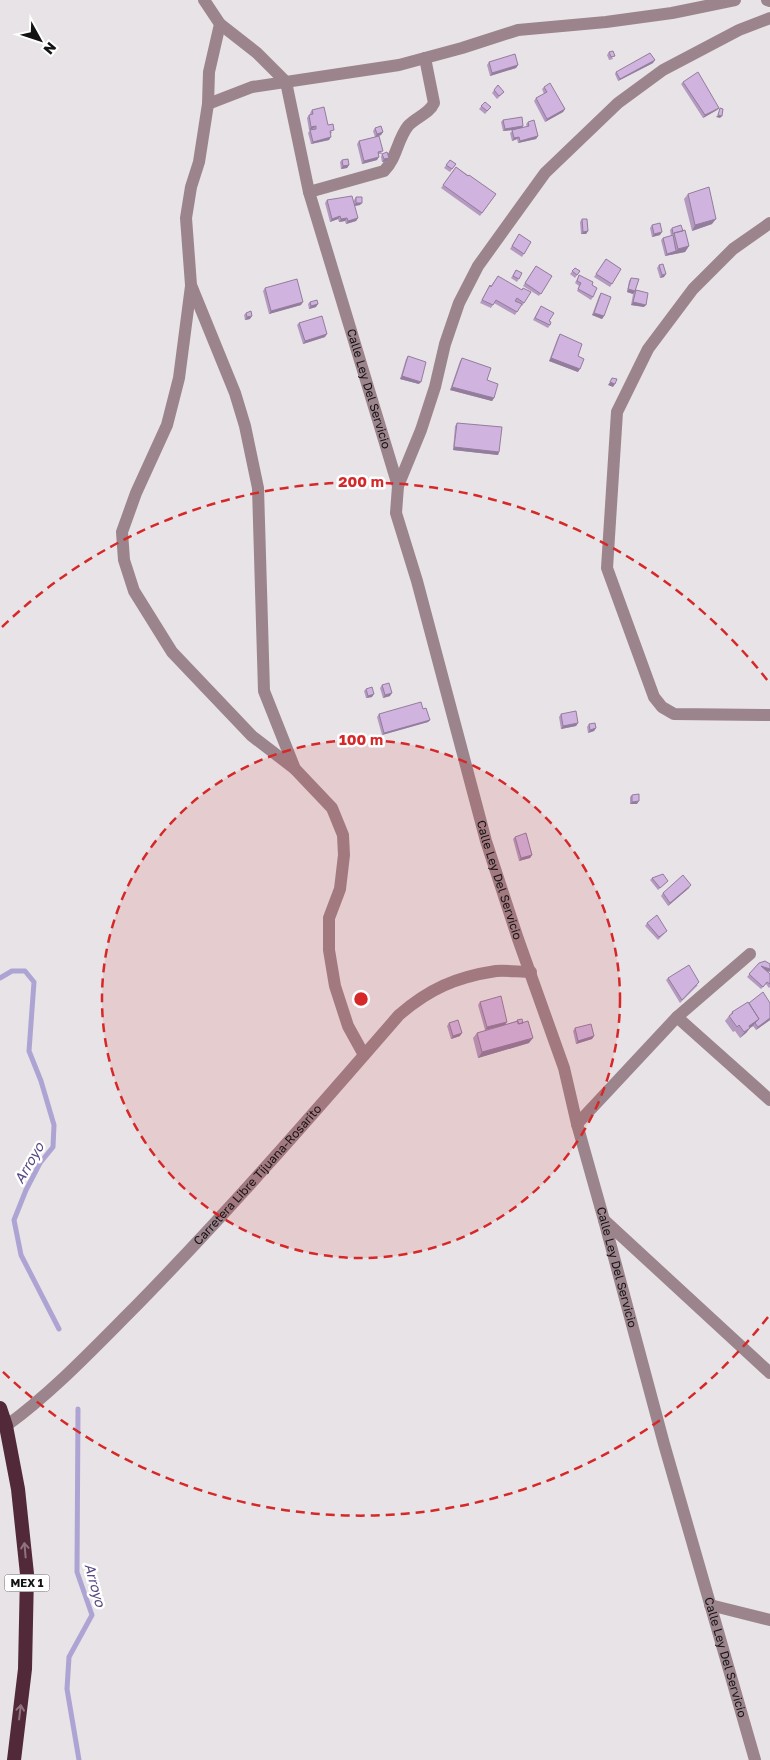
<svg xmlns="http://www.w3.org/2000/svg" width="770" height="1760" viewBox="0 0 770 1760" font-family="'Golos Text',sans-serif">
<rect width="100%" height="100%" fill="#e7e3e6"/>
<g fill="none" stroke-linecap="round" stroke-linejoin="round">
<!-- stream -->
<path stroke="#aea4d4" stroke-width="5" d="M0,978L12,971H25L34,982L29,1051L41,1081L54,1125L53,1147L40,1163L26,1190L14,1220L21,1255L59,1329
M78,1409L77,1572L92,1615L69,1657L67,1689L79,1760"/>
<!-- minor -->
<g stroke="#9c848c" stroke-width="12">
<path d="M204,0L220,24L209,72L208,104L199,162L191,187L186,218L191,285L235,393L245,426L258,488L264,691L295,769L332,808L343,835L344,855L340,889L329,918V950L335,986L348,1026L364,1055"/>
<path d="M767,0L770,1"/>
<path id="s1" d="M220,24L257,53L286,82L309,192L398,486L396,513L417,581L486,841L518,939L564,1068L577,1124L604,1220L664,1444L755,1760"/>
<path d="M208,104L252,87L399,65L462,48L518,30L606,22L672,13L735,0"/>
<path d="M309,192L384,171C397,158 397,140 408,126C416,117 429,114 434,103L425,58"/>
<path d="M770,223L733,249L693,289L648,349L617,412L607,568L654,697L662,707L674,714L770,715"/>
<path d="M191,286L179,378L167,425L136,493L122,532L124,560L134,591L172,652L252,736L295,769"/>
<path d="M398,486L421,430L435,387L445,344L459,303L478,266L545,173L618,103L663,70L739,30L770,18"/>
<path d="M677,1017L770,1100"/>
<path d="M577,1124L677,1017L750,954"/>
<path d="M604,1220L770,1373"/>
<path id="s2" d="M6,1426C54,1391 95,1347 137,1305C228,1212 313,1114 399,1015C429,989 456,977 496,971C507,970 520,972 531,972"/>
<path d="M710,1605L770,1620"/>
</g>
<!-- trunk -->
<path stroke="#522939" stroke-width="14" d="M0,1408L6,1426L18,1489L27,1574L25,1669L14,1760"/>
</g>
<!-- wall -->
<path fill="#b49ac0" d="M609,52L613,59L609,60L607,55Z
M489,62L518,65L516,68L490,76L487,65Z
M653,63L618,81L615,74L616,72Z
M683,82L719,108L717,110L703,118L681,84Z
M498,85L504,92L497,99L492,93Z
M544,87L565,109L563,112L545,122L534,101L536,98L544,94L542,89Z
M485,102L491,107L485,114L479,109Z
M312,110L328,125L332,133L330,134L329,140L311,144L308,133L310,130L314,129L309,130L307,118L309,115H311L310,113Z
M503,120L523,126L522,128L527,127L526,124L528,122L538,136L536,139L518,143L517,139L512,141L510,133L513,130L503,131L501,122Z
M375,128L383,132L381,135L376,137L382,154H378L377,160L362,164L357,144L359,141L375,137L373,131Z
M382,154L389,158L387,161L382,162L381,157Z
M342,160L349,165L347,168L341,169L340,162Z
M450,160L456,164L450,172L444,168Z
M456,167L496,194L480,216L441,188Z
M688,194L712,224L692,231L684,199Z
M356,197L360,205L354,206V200Z
M327,200L358,218L356,221L346,224L345,221L339,222L338,219L330,222L325,203Z
M582,219L588,231L586,234H581L580,222Z
M652,225L660,235L652,237L650,228Z
M672,228L683,231L689,246L685,252L665,256L661,240L663,238L671,236L670,230Z
M519,234L531,242L522,257L510,249Z
M606,259L621,269L610,287L594,277Z
M659,265L664,277L660,278L657,268Z
M536,266L552,276L539,296L523,286Z
M575,268L580,271L575,278L570,274Z
M516,270L522,273L517,282L511,278Z
M579,275L592,285L593,297L591,300L577,291L579,286L575,283Z
M498,276L524,303L522,306L521,305L515,315L494,303L491,308L480,303L488,288L490,285L491,286Z
M631,278L636,290L644,307L631,305L633,294L627,292L629,281Z
M265,288L301,305L269,314L263,291Z
M601,293L604,316L602,319L592,315L599,296Z
M310,302L316,307L309,309L308,304Z
M539,309L549,321L550,325L548,328L533,320Z
M246,313L250,319L245,320L244,315Z
M299,323L325,337L303,344L297,325Z
M560,334L578,356V372L549,361L558,337Z
M408,356L419,384L400,379L406,359Z
M462,358L487,380L494,398L492,401L450,390L460,361Z
M457,423L499,452L498,455L453,450L455,426Z
M382,685L390,696L383,698L380,688Z
M366,689L372,697L366,698L364,691Z
M423,709L430,720L428,722L382,735L377,717L379,714Z
M561,714L578,723L576,726L561,729L559,717Z
M589,724L596,728L594,731L588,733L587,727Z
M632,795L637,804H630V797Z
M515,837L532,855L530,858L519,861L513,839Z
M652,878L668,881L666,883L658,890L650,880Z
M689,888L668,906L661,896L663,893Z
M647,923L665,933L658,940L645,926Z
M759,963L770,972L768,971L770,974V987L769,988L766,984L761,989L747,977Z
M668,978L698,985L680,1003L666,980Z
M480,1002L505,1025L517,1021V1020L529,1043L478,1058L473,1038L477,1033L503,1025L485,1030L478,1005Z
M749,1003H770V1020L756,1030L753,1026L750,1028L746,1033L740,1038L735,1031L733,1032L725,1021L732,1012Z
M449,1023L460,1036L451,1039L447,1026Z
M575,1028L594,1036L592,1039L576,1044L573,1031Z"/>
<!-- shaded-wall -->
<path fill="#927d9c" d="M655,60L653,63L618,81L620,79Z
M518,65L516,68L490,76L492,73Z
M719,108L717,110L703,118L705,115Z
M565,109L563,112L545,122L547,119Z
M718,115L722,116L720,118L716,117Z
M316,126L314,128L309,130L311,127Z
M523,126L521,129L503,131L505,129Z
M383,132L381,135L375,137L377,134Z
M538,136L536,139L518,143L520,141Z
M331,137L329,140L311,144L313,142Z
M519,137L517,139L512,141L514,138Z
M379,157L377,160L362,164L364,161Z
M389,158L387,161L382,162L384,159Z
M349,165L347,168L341,169L343,166Z
M356,203H362L360,205L354,206Z
M340,216L338,219L330,222L332,219Z
M347,218L345,221L339,222L341,219Z
M358,218L356,221L346,224L348,221Z
M716,219L712,224L692,231L695,225Z
M588,231L586,234H581L583,232Z
M662,232L660,235L652,237L654,234Z
M689,246L685,252L665,256L667,254L676,251L678,249Z
M666,274L664,277L660,278L662,275Z
M628,289L635,291L633,294L627,292Z
M303,302L301,305L269,314L271,311Z
M633,302L646,305L644,307L631,305Z
M318,304L316,307L309,309L311,306Z
M594,313L604,316L602,319L592,315Z
M252,316L250,319L245,320L247,317Z
M327,334L325,337L303,344L305,341Z
M551,358L580,369L578,372L549,361Z
M402,376L421,382L419,384L400,379Z
M610,382L615,384L613,387L608,385Z
M452,387L494,398L492,401L450,390Z
M454,447L499,452L498,455L453,450Z
M392,693L390,696L383,698L385,695Z
M374,694L372,697L366,698L368,696Z
M430,720L428,722L382,735L384,733Z
M578,723L576,726L561,729L563,726Z
M596,728L594,731L588,733L590,730Z
M639,801L637,804H630L632,802Z
M532,855L530,858L519,861L521,858Z
M691,885L689,888L668,906L670,903Z
M761,966L770,969V972L759,968Z
M770,1018V1020L756,1030L758,1027Z
M759,1019L756,1024L755,1023L753,1026L750,1028L746,1033L740,1038L749,1026Z
M507,1022L505,1025L485,1030L487,1027Z
M462,1033L460,1036L451,1039L453,1036Z
M594,1036L592,1039L576,1044L578,1041Z
M533,1038L529,1043L478,1058L482,1052Z"/>
<!-- building -->
<path fill="#d1b3df" stroke="#927d9c" d="M613,51L615,56L611,57L609,52Z
M650,53L655,60L620,79L616,72Z
M515,54L518,65L492,73L489,62Z
M698,72L719,108L705,115L683,82Z
M550,83L565,109L547,119L536,98L547,92L544,87Z
M498,85L504,92L499,96L494,90Z
M485,102L491,107L487,111L481,106Z
M324,107L328,125L333,124L334,130L330,131L331,137L313,142L310,130L316,129V126L311,127L309,115L313,114L312,110Z
M720,108L723,109L722,116L718,115Z
M522,117L523,126L505,129L503,120Z
M534,120L538,136L520,141L519,137L514,138L512,130L529,126L528,122Z
M381,126L383,132L377,134L375,128Z
M379,136L383,151L378,152L379,157L364,161L359,141Z
M387,152L389,158L384,159L382,154Z
M348,159L349,165L343,166L342,160Z
M450,160L456,164L452,169L446,165Z
M456,167L468,176L469,175L496,194L482,213L443,185Z
M709,187L716,219L695,225L688,194Z
M352,196L358,218L348,221L347,218L341,219L340,216L332,219L327,200Z
M356,197H362V203H356Z
M582,219H587L588,231L583,232Z
M660,223L662,232L654,234L652,225Z
M681,225L683,231L674,233L673,234L672,228Z
M685,230L689,246L678,249L674,233Z
M519,234L531,242L524,254L512,246Z
M673,235L676,251L667,254L663,238Z
M606,259L621,269L612,284L596,274Z
M663,264L666,274L662,275L659,265Z
M536,266L552,276L541,294L525,283Z
M575,268L580,271L577,275L572,271Z
M516,270L522,273L519,279L513,276Z
M579,275L593,282L592,285L597,288L593,297L578,289L581,283L577,281Z
M498,276L522,290L523,288L531,292L524,303L517,298L515,301L522,304L517,312L496,300L493,305L482,300L490,285L491,287Z
M631,278L639,279L635,291L628,289Z
M297,279L303,302L271,311L265,288Z
M636,290L648,293L646,305L633,302Z
M601,293L611,297L604,316L594,313Z
M317,300L318,304L311,306L310,302Z
M541,306L554,313L549,321L551,322L550,325L535,318Z
M251,311L252,316L247,317L246,313Z
M322,316L327,334L305,341L299,323Z
M560,334L582,344L578,356L584,359L580,369L551,358Z
M408,356L426,362L421,382L402,376Z
M462,358L491,368L487,380L498,384L494,398L452,387Z
M612,378L617,379L615,384L610,382Z
M457,423L502,427L499,452L454,447Z
M389,683L392,693L385,695L382,685Z
M372,687L374,694L368,696L366,689Z
M421,702L423,709L426,708L430,720L384,733L379,714Z
M576,711L578,723L563,726L561,714Z
M595,723L596,728L590,730L589,724Z
M639,794V801L632,802V795Z
M526,833L532,855L521,858L515,837Z
M663,874L668,881L660,888L652,878Z
M683,875L691,885L670,903L663,893Z
M657,915L667,931L659,937L647,923Z
M765,961L770,964V969L761,966L770,974V984L767,982L763,987L749,974L759,963Z
M689,965L699,982L682,1000L668,978Z
M763,992L770,1003V1018L758,1027L755,1023L759,1019L749,1003Z
M501,996L507,1022L487,1027L480,1002Z
M748,1002L759,1019L749,1026L750,1028L744,1032L739,1025L737,1027L729,1016L733,1013L732,1012Z
M522,1019L523,1023L519,1024L517,1020Z
M458,1020L462,1033L453,1036L449,1023Z
M518,1021V1024L528,1021L533,1038L482,1052L477,1033Z
M591,1024L594,1036L578,1041L575,1028Z"/>
<!-- one-way arrows -->
<defs><path id="oneway-shaft" d="M-6 0H5M1.5-3L5.5 0L1.5 3" fill="none" stroke-width="1.6" stroke-linecap="round" stroke-linejoin="round" transform="scale(1.25)"/></defs>
<g stroke="#8f747e">
<use href="#oneway-shaft" transform="translate(25 1550) rotate(-95)"/>
<use href="#oneway-shaft" transform="translate(20 1712) rotate(-83)"/>
</g>
<!-- distance rings -->
<circle cx="361" cy="999" r="259" fill="#d62828" fill-opacity=".12"/>
<g fill="none" stroke="#d62828" stroke-width="2.5" stroke-dasharray="9 6">
<circle cx="361" cy="999" r="259"/>
<path d="M768 1317A517 517 0 0 1 2 1371M2 627A517 517 0 0 1 768 681"/>
</g>
<g text-anchor="middle" stroke-width="5" stroke-linejoin="round" paint-order="stroke">
<!-- shield labels -->
<rect fill="#fff" stroke="#5a5a5a" stroke-width="1" x="4.5" y="1574.5" width="45" height="17" rx="4"/>
<g font-size="11" font-weight="bold" fill="#141313">
<text x="27" y="1587">MEX 1</text>
</g>
<!-- street labels -->
<g font-size="12" fill="#141313" stroke="#fff">
<text dy="4" stroke="none"><textPath href="#s1" startOffset="406">Calle Ley Del Servicio</textPath></text>
<text dy="4" stroke="none"><textPath href="#s1" startOffset="916">Calle Ley Del Servicio</textPath></text>
<text dy="4" stroke="none"><textPath href="#s2" startOffset="356">Carretera Libre Tijuana-Rosarito</textPath></text>
<text dy="4" stroke="none"><textPath href="#s1" startOffset="1321">Calle Ley Del Servicio</textPath></text>
<text dy="4" stroke="none"><textPath href="#s1" startOffset="1726">Calle Ley Del Servicio</textPath></text>
</g>
<!-- water labels -->
<g font-size="14" font-style="italic" fill="#574784" stroke="#fff">
<text transform="translate(29 1163) rotate(-60)" y="5">Arroyo</text>
<text transform="translate(95 1585) rotate(75)" y="5">Arroyo</text>
</g>
</g>
<circle cx="361" cy="999" r="8" fill="#d62828" stroke="#fff" stroke-width="2.5"/>
<g font-size="15" text-anchor="middle" font-weight="bold" fill="#d62828" stroke="#fff" stroke-width="5" stroke-linejoin="round" paint-order="stroke">
<text x="361" y="487">200 m</text>
<text x="361" y="745">100 m</text>
</g>
<!-- north arrow -->
<g transform="translate(40 40) rotate(130)" stroke="#ffffff" stroke-width="4" paint-order="stroke">
<path d="M0-4L9 19L0 12L-9 19Z" fill="#141313"/>
<text y="-8" font-size="14" font-weight="bold" text-anchor="middle" fill="#141313">N</text>
</g>
</svg>
